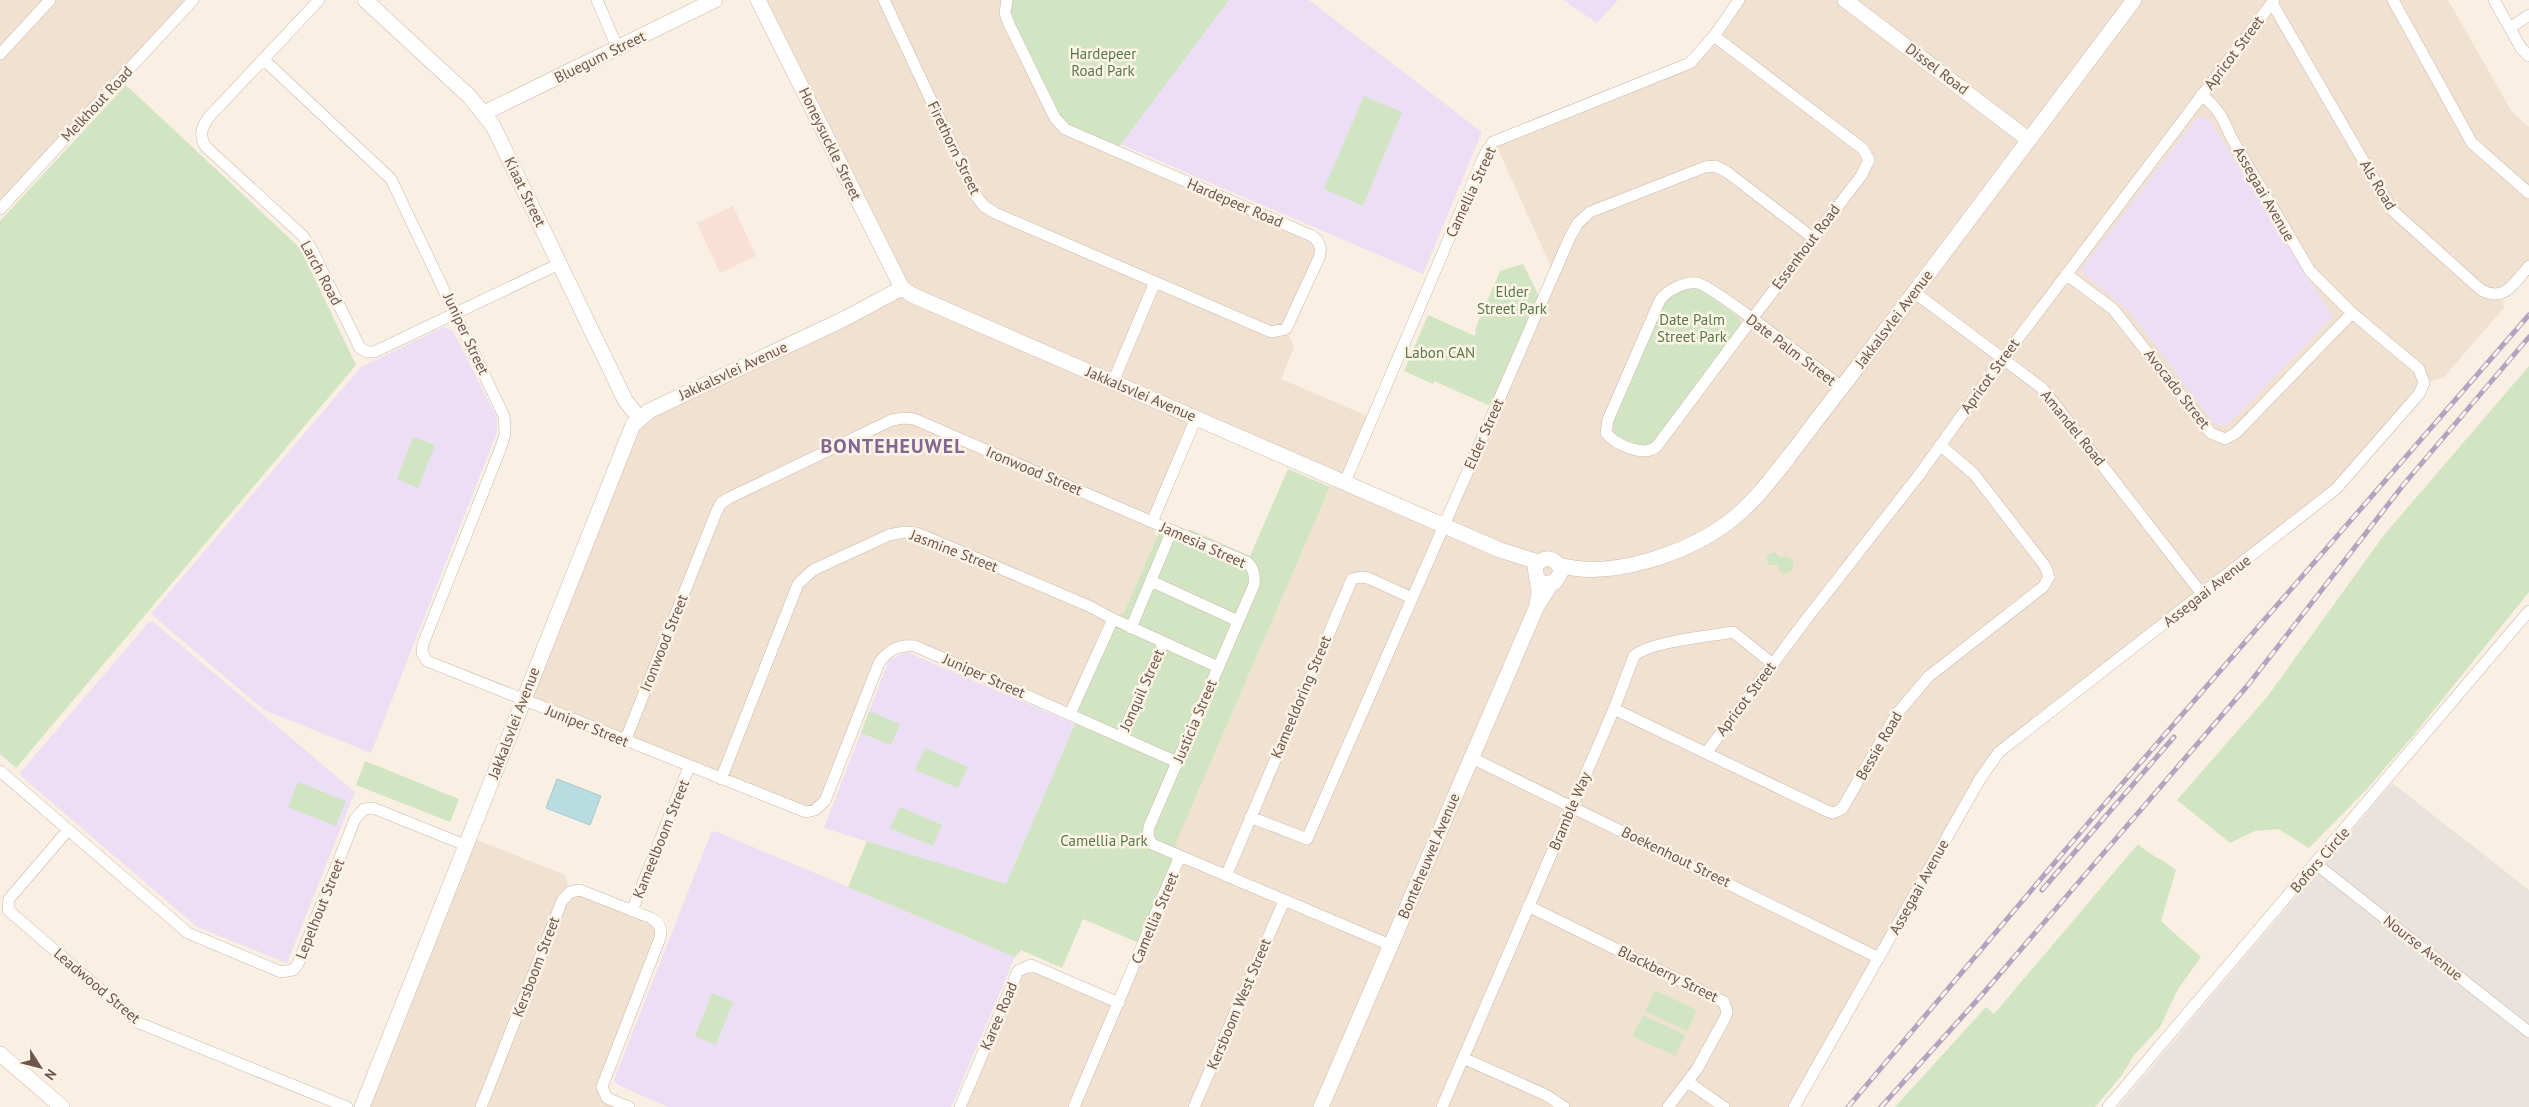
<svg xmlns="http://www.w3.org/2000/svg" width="2529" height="1107" viewBox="0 0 2529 1107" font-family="'PT Sans',sans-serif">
<rect width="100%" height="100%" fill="#f9efe2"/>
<!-- residential -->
<path fill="#f0e1d1" d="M0,0H195L0,211Z
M759,0H1007L1054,118L1319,245L1285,329L1294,347L1281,379L1372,418L1345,482L1444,524L1553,271L1494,140L1683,65L1738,0H2448L2512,112L2529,127V267L2502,296L2504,308L2443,378L2425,382L2336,490L1999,753L1794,1107H958L1018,971L1031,964L1119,1002L1174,871L1184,862L1176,843L1334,478L1196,418L1149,517L1157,537L1124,614L1108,620L1067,708L915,647L891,651L815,811L529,704L633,425L901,290Z
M469,837L565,875L570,891L661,926L602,1087L608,1098L631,1107H362Z"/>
<!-- commercial -->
<path fill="#f9e0d7" d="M733,206L756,256L720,273L697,223Z"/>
<!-- industrial -->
<path fill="#e9e2dd" d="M2392,783L2529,890V1107H2118Z"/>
<!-- education -->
<path fill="#ecdff5" d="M1229,0H1309L1482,132L1423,274L1120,144Z
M1563,0H1618L1597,23Z
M2198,116L2209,119L2333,317L2228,425H2215L2130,312L2080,271Z
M444,327L453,331L497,418V432L371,753L264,710L151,614L361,367Z
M152,621L355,792L287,963L197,927L19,774L149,622Z
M907,652L1075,724L1006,885L824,828L889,660Z
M715,831L1015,957L951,1107H668L618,1085L614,1080L711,833Z"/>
<!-- green -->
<path fill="#d2e5c3" d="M1013,0H1229L1118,148L1070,128L1059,117L1012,23L1010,9Z
M126,85L300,248L356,365L16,768L0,754V221Z
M1364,96L1402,112L1363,206L1324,189Z
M1523,264L1539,296L1493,402L1488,405L1434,381L1433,384L1404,371L1428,315L1475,336L1476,327L1500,271Z
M1698,288L1737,316L1740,320V328L1651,445L1641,446L1616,435L1612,424L1664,302C1674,294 1685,287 1698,288Z
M2529,366V592L2412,737L2366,790L2309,848L2278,829L2255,831L2230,843L2177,800L2267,697L2384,535Z
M413,437L435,445L418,488L397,479Z
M1288,469L1330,487L1176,843L1182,857L1139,943L1083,919L1062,968L1021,950L1015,957L848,887L867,841L1006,884L1075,724L1072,711L1111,619L1124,613L1162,525L1187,535L1189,529L1250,556Z
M1775,552L1780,558L1786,556L1792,559L1794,565L1791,571L1785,574L1779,571L1777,565H1768L1766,555Z
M869,711L900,724L891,745L861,733Z
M925,748L968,767L958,788L915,770Z
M365,761L459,799L450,822L356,785Z
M298,782L346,801L336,826L288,807Z
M900,807L942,825L933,846L890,828Z
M2138,844C2150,856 2163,859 2176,870L2161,921L2201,957L2178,989L2160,1027L2134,1055L2122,1075L2095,1107H1895L1986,1007L1994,1014Z
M1655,990L1697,1010L1687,1031L1645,1011Z
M712,993L733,1002L716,1045L695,1036Z
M1643,1015L1685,1035L1675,1056L1632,1036Z"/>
<!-- water -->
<path fill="#b9dce0" stroke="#a0ccd1" d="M557,779L601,796L590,825L546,808Z"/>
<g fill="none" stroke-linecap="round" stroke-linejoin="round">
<!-- street casing -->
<g stroke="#c9b7aa" stroke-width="12">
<path id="street" d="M319,0L208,118C201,129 199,136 206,147L303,236L311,248L360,348L368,352H374L559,264
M597,0L614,40
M884,0L976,196L984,206L995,213L1271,332L1286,329L1319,258C1322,249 1320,241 1312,236L1065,129L1055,118L1009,24L1005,13L1007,0
M2393,0L2472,143L2529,193
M2494,0L2521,48L2529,56
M2272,3L2392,210L2481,290C2505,303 2515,282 2529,266
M2510,28L2529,15
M1714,36L1863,149L1869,160L1861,176L1758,311L1751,320L1657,446C1645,458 1616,445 1606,433L1608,420L1660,300C1666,291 1685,281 1697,283C1711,284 1822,372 1842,387
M0,54L50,0
M263,59L391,179L504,416L505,434L501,447L423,644L422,653L427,661L806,812L815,810L825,801L879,663C888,650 899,644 915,646L1177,762
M0,209L193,0
M2066,274L2113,309L2211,433L2225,439L2236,433L2352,313
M1914,292L2043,389L2202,594
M1113,382L1155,282
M1345,482L1485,154L1493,142L1690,63L1714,36L1739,0
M1152,522L1247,562C1254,569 1255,575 1254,585L1149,827L1148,837L1152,844L1390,945
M1151,581L1238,621
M1131,628L1172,530
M1614,709L1827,811L1833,813L1842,809L1896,715L1928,677L2043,587L2049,577L2045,566L1974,474L1940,445
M1070,714L1113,619
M1121,737L1164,642
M625,741L716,513L721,503L729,498L892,420L903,418L914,419L1152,522L1196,418
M1706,753L1808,617L1919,475L1998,365L2274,0
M1472,758L1879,958
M0,771L188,933L281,972L293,970L298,964L355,819L364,809L373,808L465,845
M721,779L798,584L813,570L889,535L904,532L917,533L1089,606L1113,619L1218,667
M1250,817L1307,839L1570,237L1578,223L1590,212L1705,167L1715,166L1727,172L1813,238
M68,830L9,899L8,910L139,1023L347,1107
M2316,864L2529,1032
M1226,876L1352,579L1361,577L1368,578L1412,598
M1528,906L1724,1002L1727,1012L1725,1018L1697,1069L1668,1107
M632,911L689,767
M1463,1058L1546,1095L1564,1107
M1688,1082L1724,1107
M481,1107L562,901L570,892L580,890L651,918C659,922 662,929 660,938L602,1087L607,1098L629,1107
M960,1107L1018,971L1031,965L1119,1003
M1074,1107L1180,856
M1194,1107L1284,901
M1442,1107L1614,709L1634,656C1648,642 1711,636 1733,632L1773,664
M1794,1107L1980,779L1999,752L2336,489L2419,394L2424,383L2419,369L2352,313L2310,271L2231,137C2224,120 2217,106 2201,95
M2108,1107L2529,611"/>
</g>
<!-- secondary casing -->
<g stroke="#ceb9ab" stroke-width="16">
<path id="secondary" d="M365,0L470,97L493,126L625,400L639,418
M758,0L902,288
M1845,0L2029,140
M484,113L715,0
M902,288L912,295L1500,550L1538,562
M1559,565C1611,580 1688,553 1730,521C1757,500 1776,473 1797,446C1821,414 1845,383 1869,352C1958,235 2046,117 2134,0
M1537,603L1539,592L1535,567C1542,557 1550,556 1559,565L1561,572L1555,582L1544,584L1538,580
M0,1054L62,1107
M362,1107L633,425L649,411L844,319L902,288
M1321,1107L1537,606L1551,584"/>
</g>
<!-- street -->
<use href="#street" stroke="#fff" stroke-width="11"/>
<!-- secondary -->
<use href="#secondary" stroke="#fff" stroke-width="15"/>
<!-- rail casing -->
<g stroke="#b2a3c1" stroke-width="5">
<path id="rail" d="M2042,890L2174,737
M1848,1107L2095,815L2529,315
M1881,1107L1980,997L2248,685L2404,484L2529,337"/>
</g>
<!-- rail -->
<use href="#rail" stroke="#fdf4e8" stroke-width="3" stroke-dasharray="9" stroke-linecap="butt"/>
</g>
<g text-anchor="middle" stroke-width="5" stroke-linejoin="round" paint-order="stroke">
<!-- street labels -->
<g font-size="15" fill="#6e564b" stroke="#fdf4e8">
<text transform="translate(2234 53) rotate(-53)" y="5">Apricot Street</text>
<text transform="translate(600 57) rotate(-26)" y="5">Bluegum Street</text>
<text transform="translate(1937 69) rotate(37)" y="5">Dissel Road</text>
<text transform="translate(97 104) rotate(-47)" y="5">Melkhout Road</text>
<text transform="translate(830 144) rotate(64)" y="5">Honeysuckle Street</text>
<text transform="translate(954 148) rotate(64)" y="5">Firethorn Street</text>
<text transform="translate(2378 185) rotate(59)" y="5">Als Road</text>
<text transform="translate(525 192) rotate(64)" y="5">Kiaat Street</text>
<text transform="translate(1471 192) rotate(-65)" y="5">Camellia Street</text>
<text transform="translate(2264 194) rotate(60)" y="5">Assegaai Avenue</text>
<text transform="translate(1235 203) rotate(23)" y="5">Hardepeer Road</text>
<text transform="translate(1806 247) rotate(-53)" y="5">Essenhout Road</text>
<text transform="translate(321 273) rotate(62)" y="5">Larch Road</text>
<text transform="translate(1894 319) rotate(-53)" y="5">Jakkalsvlei Avenue</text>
<text transform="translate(466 334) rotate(65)" y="5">Juniper Street</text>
<text transform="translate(1791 350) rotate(37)" y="5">Date Palm Street</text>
<text transform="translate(733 371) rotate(-25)" y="5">Jakkalsvlei Avenue</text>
<text transform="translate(1990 376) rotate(-54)" y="5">Apricot Street</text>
<text transform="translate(2177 389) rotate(52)" y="5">Avocado Street</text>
<text transform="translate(1141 394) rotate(23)" y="5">Jakkalsvlei Avenue</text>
<text transform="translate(2073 428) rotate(51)" y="5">Amandel Road</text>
<text transform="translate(1484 434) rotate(-66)" y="5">Elder Street</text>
<text transform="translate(1034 471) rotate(23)" y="5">Ironwood Street</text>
<text transform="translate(1203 545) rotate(24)" y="5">Jamesia Street</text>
<text transform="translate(954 551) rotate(21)" y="5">Jasmine Street</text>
<text transform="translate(2207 591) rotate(-38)" y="5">Assegaai Avenue</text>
<text transform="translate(664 643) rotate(-68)" y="5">Ironwood Street</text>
<text transform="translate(984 676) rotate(24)" y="5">Juniper Street</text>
<text transform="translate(1142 690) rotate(-66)" y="5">Jonquil Street</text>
<text transform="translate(1301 697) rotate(-67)" y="5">Kameeldoring Street</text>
<text transform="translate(1746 699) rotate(-53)" y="5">Apricot Street</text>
<text transform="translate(1195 721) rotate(-67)" y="5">Justicia Street</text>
<text transform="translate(514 723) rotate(-69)" y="5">Jakkalsvlei Avenue</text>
<text transform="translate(587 726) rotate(22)" y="5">Juniper Street</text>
<text transform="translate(1879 746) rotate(-60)" y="5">Bessie Road</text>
<text transform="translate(1570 811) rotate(-67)" y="5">Bramble Way</text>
<text transform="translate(661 839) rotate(-68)" y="5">Kameelboom Street</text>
<text transform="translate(1429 856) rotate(-67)" y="5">Bonteheuwel Avenue</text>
<text transform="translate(1676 857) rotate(26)" y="5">Boekenhout Street</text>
<text transform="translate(2320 860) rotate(-49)" y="5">Bofors Circle</text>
<text transform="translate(1919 887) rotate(-61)" y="5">Assegaai Avenue</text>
<text transform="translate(320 909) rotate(-68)" y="5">Lepelhout Street</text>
<text transform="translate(1155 918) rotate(-67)" y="5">Camellia Street</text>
<text transform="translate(2423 948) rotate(38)" y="5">Nourse Avenue</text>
<text transform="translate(536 967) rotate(-69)" y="5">Kersboom Street</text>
<text transform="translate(1668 974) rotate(26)" y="5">Blackberry Street</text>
<text transform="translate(97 986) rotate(40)" y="5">Leadwood Street</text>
<text transform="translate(1239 1004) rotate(-67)" y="5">Kersboom West Street</text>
<text transform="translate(999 1016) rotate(-67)" y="5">Karee Road</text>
</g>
<!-- park labels -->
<g font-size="15" fill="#587948" stroke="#fdf4e8">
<text x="1103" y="59">Hardepeer<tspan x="1103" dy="17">Road Park</tspan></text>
<text x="1512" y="297">Elder<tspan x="1512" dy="17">Street Park</tspan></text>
<text x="1692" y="325">Date Palm<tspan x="1692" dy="17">Street Park</tspan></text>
<text x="1440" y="358">Labon CAN</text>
<text x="1104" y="846">Camellia Park</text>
</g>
<!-- district labels -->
<g font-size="20" font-weight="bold" letter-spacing="1" fill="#816791" stroke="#fdf4e8">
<text x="893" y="453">BONTEHEUWEL</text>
</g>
</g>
<!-- north arrow -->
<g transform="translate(40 1067) rotate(126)" stroke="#fdf4e8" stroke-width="4" paint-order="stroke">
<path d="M0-4L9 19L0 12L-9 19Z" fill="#6e564b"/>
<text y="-8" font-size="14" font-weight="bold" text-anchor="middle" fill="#6e564b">N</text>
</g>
</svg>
